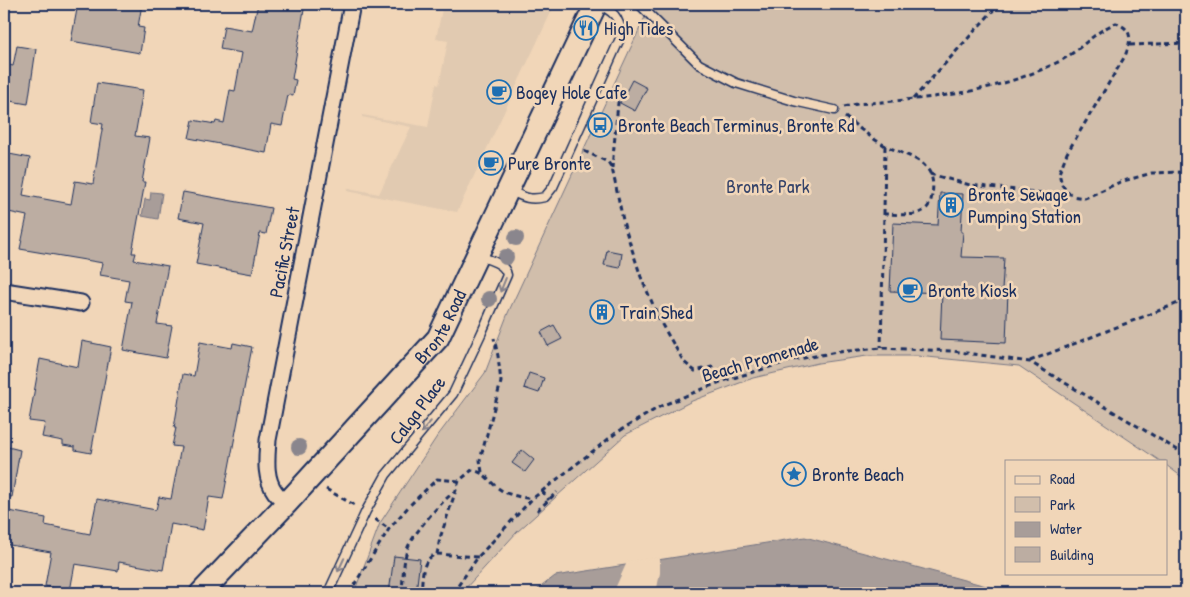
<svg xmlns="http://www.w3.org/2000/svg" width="1190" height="597" viewBox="0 0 1190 597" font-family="'Patrick Hand',sans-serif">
<rect width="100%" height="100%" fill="#f1d6b8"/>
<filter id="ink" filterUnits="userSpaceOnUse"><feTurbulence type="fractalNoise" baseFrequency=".02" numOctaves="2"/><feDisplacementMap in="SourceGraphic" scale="10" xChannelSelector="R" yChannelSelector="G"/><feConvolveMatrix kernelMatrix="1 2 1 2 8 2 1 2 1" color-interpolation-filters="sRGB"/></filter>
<g filter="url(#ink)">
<!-- built -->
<path fill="#e1cab1" d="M443,4H555L457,212L347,191L348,188L379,194L411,127L362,117V115L428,127L436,84L439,85L448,41L436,39Z"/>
<!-- green -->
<path fill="#d1beab" stroke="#767684" d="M651,4H1186V480L1166,465V461H1160L1019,366L917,356H867L818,363L753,378L692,401L625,435L517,532L464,590L463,593H354L380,523L436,438L485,373L508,313Z"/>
<!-- water -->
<path fill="#a89d99" stroke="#707181" d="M151,192L162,193L158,219L142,216L145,199L150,200Z
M805,537L1012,593H533L555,576Z"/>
<!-- pier -->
<path fill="#f1d6b8" d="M657,558L660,560V573L656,593H613L627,562Z"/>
<!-- building -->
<path fill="#bcada2" stroke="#1b2f5e" d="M78,4H142L138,27L144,28L140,53L71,41Z
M258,4H305L292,79L296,80L293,96L288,95L282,126L271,124L266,153L189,138L193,120L215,124L216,121L224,123L230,90L235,91L242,53L220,49L224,26L252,31Z
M17,46L36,49L28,104L4,100V64L13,66Z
M632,80L647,88L635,111L620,103Z
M97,83L143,90L135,136L150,138L142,182H145L132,253H136L134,260L168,266L157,324L172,326L166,358L123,350L132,302L125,301L129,280L100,275L103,263L20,249L27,216L4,211V153L30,158L23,195L71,204L75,181L93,184L103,124L91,122Z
M183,192L271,208L266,234L260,233L252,274L196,264L204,223L178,218Z
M940,193L963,194L961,232H963L961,257L1004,258L1002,290H1008L1006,343L940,340L942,293L890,291L893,223L938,225Z
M607,250L622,253L620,268L604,265Z
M554,325L562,339L548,346L541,332Z
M82,341L111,347L91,453L75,450V447L63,445V441L42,437L45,423L29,421L40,359L78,367Z
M200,342L232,348L233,343L252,347L223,499L209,497L203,530L171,524L163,570L119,562L118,571L75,564L70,591L45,586L51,552L4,544V510L46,518L45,525L90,534L97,499L156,510L159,497L171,499L181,447L172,446L176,428H174L183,374L194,376Z
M529,373L544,378L539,393L524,388Z
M4,446L20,450L12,497L4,496Z
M522,450L534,460L525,472L512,463Z
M394,556L420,559L416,593H389Z"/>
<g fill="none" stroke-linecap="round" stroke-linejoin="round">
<!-- lane casing -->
<g stroke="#1b2f5e" stroke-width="11">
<path id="lane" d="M639,4L699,64L736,83L794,101L834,110
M509,190C523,197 529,201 545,197L553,187L622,34C618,16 614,12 598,4
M328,593L366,511L386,475L453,394L482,332L507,275C505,263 489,260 479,256"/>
</g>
<!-- street casing -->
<g stroke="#1b2f5e" stroke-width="19">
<path id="street" d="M4,291L81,303
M287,503C283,500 278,496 275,492C264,477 267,457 268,440L352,4"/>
</g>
<!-- secondary casing -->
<g stroke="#1b2f5e" stroke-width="25">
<g id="secondary">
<path id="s1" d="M201,593L287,503L438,338L596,4"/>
</g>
</g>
<!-- path -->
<path stroke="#1b2f5e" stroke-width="3" stroke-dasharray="5 4" stroke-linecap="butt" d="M1130,45L1186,43
M612,89L621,94L618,103L612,168
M913,99L999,4
M844,107L857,104C929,98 990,95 1056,63C1078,53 1093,32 1116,23C1134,30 1131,41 1125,56L1067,153L1059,173L1062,185L1072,196L1085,198L1120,182L1152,173L1186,172
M845,117C858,127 872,139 886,146C914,159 940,162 931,200C926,220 899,214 884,214L881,348
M584,151L608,162L612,168L624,225L641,277L661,323L684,362L695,371L712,367L720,382
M930,174L970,185L1071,196
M884,214L885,145
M1030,361L1186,300
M482,472L480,460L501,382L498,356L494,338
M326,489L356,506
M542,491L549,500
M537,511L557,492
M375,519L389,529
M437,554L478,557
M349,593L389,529L409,506L437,479L459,481
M402,593C403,579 403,561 408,547C416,530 441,502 455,491
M421,593C423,578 420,559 437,554L440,538L459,481L472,470C488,473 489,483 501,490C510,496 522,497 532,499
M453,593L478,557L532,499L616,433L661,406L720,382L793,360L837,352L881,348L952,351L1030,362L1186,455"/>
<!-- lane -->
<use href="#lane" stroke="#f1d6b8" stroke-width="8"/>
<!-- street -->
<use href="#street" stroke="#f1d6b8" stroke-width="15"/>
<!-- secondary -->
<use href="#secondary" stroke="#f1d6b8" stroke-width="21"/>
</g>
<!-- trees -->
<g fill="#8a868d">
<circle cx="516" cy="238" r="8"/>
<circle cx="506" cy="257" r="8"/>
<circle cx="489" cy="299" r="8"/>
<circle cx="299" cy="447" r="8"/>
</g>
<!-- one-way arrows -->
<defs><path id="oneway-shaft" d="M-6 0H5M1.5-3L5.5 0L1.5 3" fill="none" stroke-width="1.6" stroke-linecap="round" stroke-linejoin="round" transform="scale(1.25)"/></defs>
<g stroke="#86828b">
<use href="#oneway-shaft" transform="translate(503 285) rotate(112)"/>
<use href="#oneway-shaft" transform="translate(426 427) rotate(130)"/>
<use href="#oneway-shaft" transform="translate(341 565) rotate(115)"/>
</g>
</g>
<!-- icons -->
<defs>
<g id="restaurant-ring" transform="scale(1.25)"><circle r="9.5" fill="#f1d6b8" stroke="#1f6fb2" stroke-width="1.5"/><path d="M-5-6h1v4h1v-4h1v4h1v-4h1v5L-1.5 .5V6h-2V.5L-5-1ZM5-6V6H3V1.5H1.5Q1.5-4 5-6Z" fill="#1f6fb2"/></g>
<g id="cafe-ring" transform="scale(1.25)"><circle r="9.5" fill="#f1d6b8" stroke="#1f6fb2" stroke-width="1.5"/><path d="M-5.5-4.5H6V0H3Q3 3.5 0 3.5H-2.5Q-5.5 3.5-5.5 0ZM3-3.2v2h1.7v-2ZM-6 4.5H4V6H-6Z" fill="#1f6fb2"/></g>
<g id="bus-ring" transform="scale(1.25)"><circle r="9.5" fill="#f1d6b8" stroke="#1f6fb2" stroke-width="1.5"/><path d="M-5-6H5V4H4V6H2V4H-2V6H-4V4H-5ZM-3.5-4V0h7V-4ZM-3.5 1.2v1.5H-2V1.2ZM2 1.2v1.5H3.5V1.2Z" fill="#1f6fb2"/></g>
<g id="building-ring" transform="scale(1.25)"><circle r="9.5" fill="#f1d6b8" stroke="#1f6fb2" stroke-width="1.5"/><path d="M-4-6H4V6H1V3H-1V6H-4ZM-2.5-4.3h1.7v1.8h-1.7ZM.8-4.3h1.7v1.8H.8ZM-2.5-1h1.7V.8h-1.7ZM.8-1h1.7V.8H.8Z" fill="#1f6fb2"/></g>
<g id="sight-ring" transform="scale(1.25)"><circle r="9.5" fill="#f1d6b8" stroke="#1f6fb2" stroke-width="1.5"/><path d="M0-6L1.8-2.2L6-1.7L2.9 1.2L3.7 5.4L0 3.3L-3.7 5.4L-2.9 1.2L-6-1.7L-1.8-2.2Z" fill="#1f6fb2"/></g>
</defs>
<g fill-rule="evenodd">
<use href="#restaurant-ring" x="586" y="28"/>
<use href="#cafe-ring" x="499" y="92"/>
<use href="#bus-ring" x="600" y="125"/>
<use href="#cafe-ring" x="491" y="163"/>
<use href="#building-ring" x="951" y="205"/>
<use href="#cafe-ring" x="910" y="290"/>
<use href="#building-ring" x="602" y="312"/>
<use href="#sight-ring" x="794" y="474"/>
</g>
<g text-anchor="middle" stroke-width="5" stroke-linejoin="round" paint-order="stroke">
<!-- poi labels -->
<g font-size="19" fill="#1b2f5e" stroke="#f1d6b8" text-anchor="start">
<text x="604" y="35">High Tides</text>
<text x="516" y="99">Bogey Hole Cafe</text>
<text x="618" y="132">Bronte Beach Terminus, Bronte Rd</text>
<text x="508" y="170">Pure Bronte</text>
<text x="968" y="201">Bronte Sewage<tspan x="968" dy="22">Pumping Station</tspan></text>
<text x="928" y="297">Bronte Kiosk</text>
<text x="620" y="319">Train Shed</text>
<text x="812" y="481">Bronte Beach</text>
</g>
<!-- park labels -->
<g font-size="19" fill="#36446a" stroke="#f1d6b8">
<text x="768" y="193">Bronte Park</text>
</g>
<!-- street labels -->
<g font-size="19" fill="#1b2f5e" stroke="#f1d6b8">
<text transform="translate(284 252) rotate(-79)" y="7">Pacific Street</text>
<text dy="7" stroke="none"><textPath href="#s1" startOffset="359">Bronte Road</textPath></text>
<text transform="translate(760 359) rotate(-16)" y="7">Beach Promenade</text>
<text transform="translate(417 410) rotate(-53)" y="7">Calga Place</text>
</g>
</g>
<!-- margin -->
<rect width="1190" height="597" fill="none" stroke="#f1d6b8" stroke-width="20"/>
<rect x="10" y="10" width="1170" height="577" fill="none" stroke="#1b2f5e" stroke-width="2" filter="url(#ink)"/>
<!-- legend -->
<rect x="1005" y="460" width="162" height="115" fill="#f1d6b8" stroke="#9b9394"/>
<rect x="1015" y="476" width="25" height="8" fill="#f1d6b8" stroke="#9b9394"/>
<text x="1050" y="484" font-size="15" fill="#1b2f5e">Road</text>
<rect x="1015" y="497" width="25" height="15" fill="#d1beab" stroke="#9b9394"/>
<text x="1050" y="510" font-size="15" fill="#1b2f5e">Park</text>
<rect x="1015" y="522" width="25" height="15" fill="#a89d99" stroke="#9b9394"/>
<text x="1050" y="534" font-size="15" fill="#1b2f5e">Water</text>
<rect x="1015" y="547" width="25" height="15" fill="#bcada2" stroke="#9b9394"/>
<text x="1050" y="560" font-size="15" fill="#1b2f5e">Building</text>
</svg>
